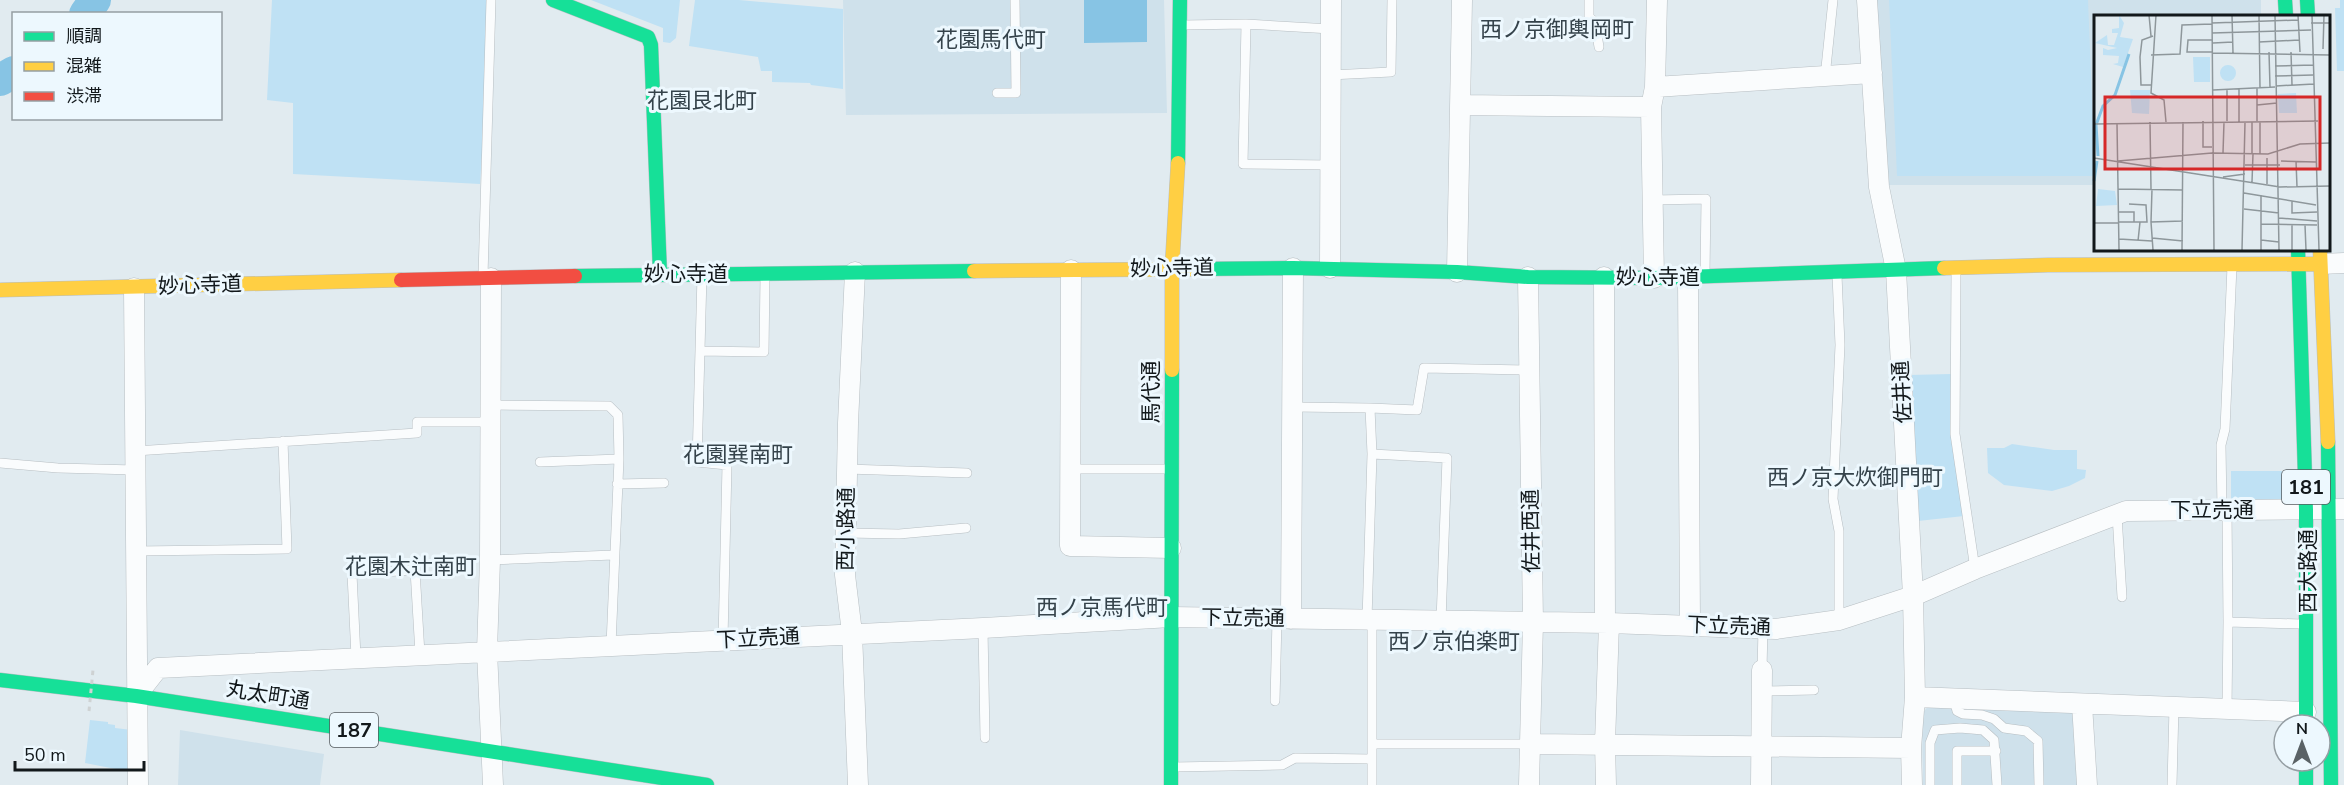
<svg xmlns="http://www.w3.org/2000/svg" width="2344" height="785" viewBox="0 0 2344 785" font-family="'Nunito Sans','Noto Sans JP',sans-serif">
<rect width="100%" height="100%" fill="#e1ebf0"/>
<!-- built -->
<path fill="#cfe1eb" d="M843,0H1164L1167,113L846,115Z
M1876,0H2261V16H2095V185H1887Z
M1929,705L2070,711L2077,718L2080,785H1923L1922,714Z
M180,730L324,754L320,785H178Z"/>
<!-- green -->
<path fill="#bfe1f4" d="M272,0H486L487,80L480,184L293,174V103L267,100Z
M591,0H680L676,38L670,43L663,42V28Z
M695,0H739L843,9V89L811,85L810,83L772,82V71H761L758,57L689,46Z
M1889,0H2088L2095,176H1897Z
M2340,0H2344V71H2337L2335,8H2340Z
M1951,374L1964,516L1918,521L1909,375Z
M2012,444L2054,450H2077V469L2086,470L2085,478L2069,486L2052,491L2004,485L1988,473L1987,448H2004Z
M2231,471H2282V501H2231Z
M90,720L108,722V724L115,725V728L132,730L131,772L85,763Z"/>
<!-- water -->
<path fill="#87c4e4" d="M1084,0H1147V42L1084,43Z"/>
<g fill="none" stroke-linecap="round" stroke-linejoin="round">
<!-- river -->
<path stroke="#87c4e4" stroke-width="32" d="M85,14L95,0
M0,80L14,72"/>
<!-- lane casing -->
<g stroke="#b7bec2" stroke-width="10">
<path id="lane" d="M1589,0V17L1595,22L1599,47
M1246,24L1243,164L1329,165
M1183,25L1246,24L1331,29
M1330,75L1391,72L1392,0
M1825,77L1833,0
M997,93H1016L1015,0
M1653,200L1706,199L1705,275
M1956,270L1955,434L1975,569
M702,275L697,462L727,465L723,640
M1837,275L1840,345L1833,499L1839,531V620
M483,276L491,0
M700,351L764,352L765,276
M492,405L609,406L618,415L619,459L611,645
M1294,407L1370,408L1372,454L1367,620
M1370,408L1417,410L1424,368L1529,370
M135,451L417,433V422H491
M1372,454L1447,458L1441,621
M540,462L619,459
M0,463L58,468L135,470
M847,469L967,473
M1071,469H1170
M617,484L664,483
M2222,510L2221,445L2225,429L2232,266
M2227,510L2228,622L2301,624
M2117,515L2122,597
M846,533L899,534L966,528
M136,551L287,549L283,441
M490,560L613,555
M1372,621V785
M983,628L985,738
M356,657L352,574L415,570L420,654
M1762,670L1763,628
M1762,691L1814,690
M1954,699L1957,711L1963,714L1982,715L1994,719L2004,728L2026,731L2038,741L2039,785
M1275,701L1277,619
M2227,709L2228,622
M1372,744H1530
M1173,767L1282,765L1295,758L1372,759
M1930,785V743L1935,730L1960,728L1983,730L1994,740L1997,785
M1957,785V751H1996
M2172,785L2174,707"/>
</g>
<!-- street casing -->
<g stroke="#b7bec2" stroke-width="21">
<path id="street" d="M1867,0L1879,187L1896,270L1913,596L1915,697L1911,748L1912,785
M1655,87L1872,73
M1460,105L1651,107
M2321,264L2344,263
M1330,268L1331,0
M1071,270L1070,546L1171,548
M855,272L848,423L845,575L852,633L858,785
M1457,272L1462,0
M1528,277L1533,622L1529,785
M1604,277L1605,623
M1688,277L1690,625
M491,278L490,560L487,651L493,785
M1654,278L1651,107L1655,87L1657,0
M134,288L138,785
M1291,619L1293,268
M136,696L158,668L983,628L1171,617L1609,623L1776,629L1839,620L1913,596L1975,569L2126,511L2344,509
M1915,697L2306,712
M2082,704L2087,785
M1530,744L1911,748
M1606,785L1605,743L1609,623
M1761,785L1762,670"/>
</g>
<!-- fast casing -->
<g stroke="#b7bec2" stroke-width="15">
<path id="fast" d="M553,0L648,37L651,45L660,274
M2285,0L2286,16
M2307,0L2308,16
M1178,163L1180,0
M2298,249L2306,510V725
M1197,269L1293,268L1457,272L1528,277L1654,278L1944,268
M575,276L974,271
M2328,442L2331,785
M0,680L136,696L707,785
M2306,761V785
M1171,785L1172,370"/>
</g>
<!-- slow casing -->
<g stroke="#b7bec2" stroke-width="15">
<path id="slow" d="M2320,249L2328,442
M1944,268L2048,265L2320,264
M974,271L1197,269
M0,290L401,280
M1172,370V268L1178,163"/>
</g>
<!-- jam casing -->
<g stroke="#b7bec2" stroke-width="15">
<path id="jam" d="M401,280L575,276"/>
</g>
<!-- lane -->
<use href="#lane" stroke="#fafcfd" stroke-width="9"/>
<!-- street -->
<use href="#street" stroke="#fafcfd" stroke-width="20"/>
<!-- fast -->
<use href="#fast" stroke="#16e098" stroke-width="14"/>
<!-- slow -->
<use href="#slow" stroke="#ffcf43" stroke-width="14"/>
<!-- jam -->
<use href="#jam" stroke="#f24e42" stroke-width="14"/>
<!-- path-bridge -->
<path stroke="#ced2d3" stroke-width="3" stroke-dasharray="4.5 4.5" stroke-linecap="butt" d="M89,711L93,670"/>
</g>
<g text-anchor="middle" stroke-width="6" stroke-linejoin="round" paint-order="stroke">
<!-- shield labels -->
<g fill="#edf8fe" stroke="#545b5f" stroke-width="1.5">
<rect x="2282" y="470" width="48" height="34" rx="4.5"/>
<rect x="330" y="713" width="48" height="34" rx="4.5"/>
</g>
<g font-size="20" font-weight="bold" fill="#12181b">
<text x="2306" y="494">181</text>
<text x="354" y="737">187</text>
</g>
<!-- street labels -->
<g font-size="21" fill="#12181b" stroke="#edf8fe">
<text transform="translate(1172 268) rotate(-1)" y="7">妙心寺道</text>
<text x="686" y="281">妙心寺道</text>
<text x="1658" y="284">妙心寺道</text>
<text transform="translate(200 285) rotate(-2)" y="7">妙心寺道</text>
<text transform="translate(1151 392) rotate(-90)" y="7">馬代通</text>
<text transform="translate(1902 392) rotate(-93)" y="7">佐井通</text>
<text x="2212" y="517">下立売通</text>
<text transform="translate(846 529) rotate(-89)" y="7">西小路通</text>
<text transform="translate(1531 531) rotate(-91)" y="7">佐井西通</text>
<text transform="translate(2308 571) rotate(-90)" y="7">西大路通</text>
<text transform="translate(1243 618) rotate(1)" y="7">下立売通</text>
<text transform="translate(1729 626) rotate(2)" y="7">下立売通</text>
<text transform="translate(758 638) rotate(-3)" y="7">下立売通</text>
<text transform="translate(268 695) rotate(9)" y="7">丸太町通</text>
</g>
<!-- neighbourhood labels -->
<g font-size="22" fill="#35434b" stroke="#edf8fe">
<text x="1557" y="37">西ノ京御輿岡町</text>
<text x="991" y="47">花園馬代町</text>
<text x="702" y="108">花園艮北町</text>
<text x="738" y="462">花園巽南町</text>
<text x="1855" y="485">西ノ京大炊御門町</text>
<text x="411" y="574">花園木辻南町</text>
<text x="1102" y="615">西ノ京馬代町</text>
<text x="1454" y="649">西ノ京伯楽町</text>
</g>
</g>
<!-- overview -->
<g transform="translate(2094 15)">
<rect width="236" height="236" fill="#e1ebf0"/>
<path d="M25,0L30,8L26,22L39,24L29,52L19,49L24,48L25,41L9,40V33L14,35L23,33L1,28L13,20L14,30H20L24,18H18V14L25,13ZM99,42H116V67H100ZM126 58a8 8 0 1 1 16 0a8 8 0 1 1-16 0ZM36,75H56L55,99L38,98ZM202,78L203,98H185L184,79ZM4,174L21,176L23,190L2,191Z" fill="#bfe1f4"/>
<path fill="none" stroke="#87c4e4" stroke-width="3" d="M4,141L2,110L9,91L21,80L35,39M0,166L3,146"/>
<path fill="none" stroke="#8e979b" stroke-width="1.5" d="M55,0L57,21M62,0L57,78L70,85L72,107M118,0L120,235M138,0L139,38M165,0L166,73M181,0L185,235M204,0L206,37M218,0L225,235M118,8L204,5M217,8H236M118,18L217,15M118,25H94L93,37H118M165,27L205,25M119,28L139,27M229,34L230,0M175,37L176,72M197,37L198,70M118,38L236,40M57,40L86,39L88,10L118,9M181,51L219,50M181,61L219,60M57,70H47L46,42L48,25L59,21M182,71L220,69M119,75L181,72M163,90L183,88M109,106V132H118M133,106V74M163,106V73M56,107L57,174M145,107V74M158,107V139M166,107V139M0,109L224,106M23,109L25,235M129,138L130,107M0,143L186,172L236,171M173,143V169M24,146L118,138L174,139L206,129L236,128M187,146L222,147M202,146L203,172M151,150H186M129,162L151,159M158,167L159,139M24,174L89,175M150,178L222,190M198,186V198L223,197M150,194L185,198M24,197H40V207M185,203L223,206M24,207H53L52,190L35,189M57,207L58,174M0,208H24M167,209L223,210M211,210L212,235M58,223L89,226M25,224L58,226M167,225L185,227M44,226L46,207M59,235L57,207L89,206M88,235L89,107M148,235L151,107M167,235V180M198,235V210"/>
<path fill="#d62828" fill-opacity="0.15" stroke="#d62828" stroke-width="3" d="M11,82H226V154H11Z"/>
<rect width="236" height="236" fill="none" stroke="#12181b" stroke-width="3"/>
</g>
<!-- legend -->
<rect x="12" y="12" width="210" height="108" fill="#edf8fe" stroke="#959ea3" stroke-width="1.5"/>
<rect x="24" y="32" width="30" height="9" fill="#16e098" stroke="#959ea3" stroke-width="1.5"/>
<text x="66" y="42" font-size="18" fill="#12181b">順調</text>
<rect x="24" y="62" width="30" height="9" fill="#ffcf43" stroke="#959ea3" stroke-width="1.5"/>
<text x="66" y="72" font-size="18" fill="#12181b">混雑</text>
<rect x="24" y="92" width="30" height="9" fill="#f24e42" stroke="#959ea3" stroke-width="1.5"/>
<text x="66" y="102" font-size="18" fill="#12181b">渋滞</text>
<!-- north arrow -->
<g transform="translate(2302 743)"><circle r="28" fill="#edf8fe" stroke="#959ea3" stroke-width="1.5"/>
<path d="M0-4.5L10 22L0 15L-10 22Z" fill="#5a6266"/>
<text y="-9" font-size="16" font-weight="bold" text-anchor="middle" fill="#12181b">N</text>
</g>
<!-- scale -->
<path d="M15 761v9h129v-9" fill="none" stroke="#12181b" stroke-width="3"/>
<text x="24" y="761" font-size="18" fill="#12181b" stroke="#edf8fe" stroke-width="4.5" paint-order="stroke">50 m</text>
</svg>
